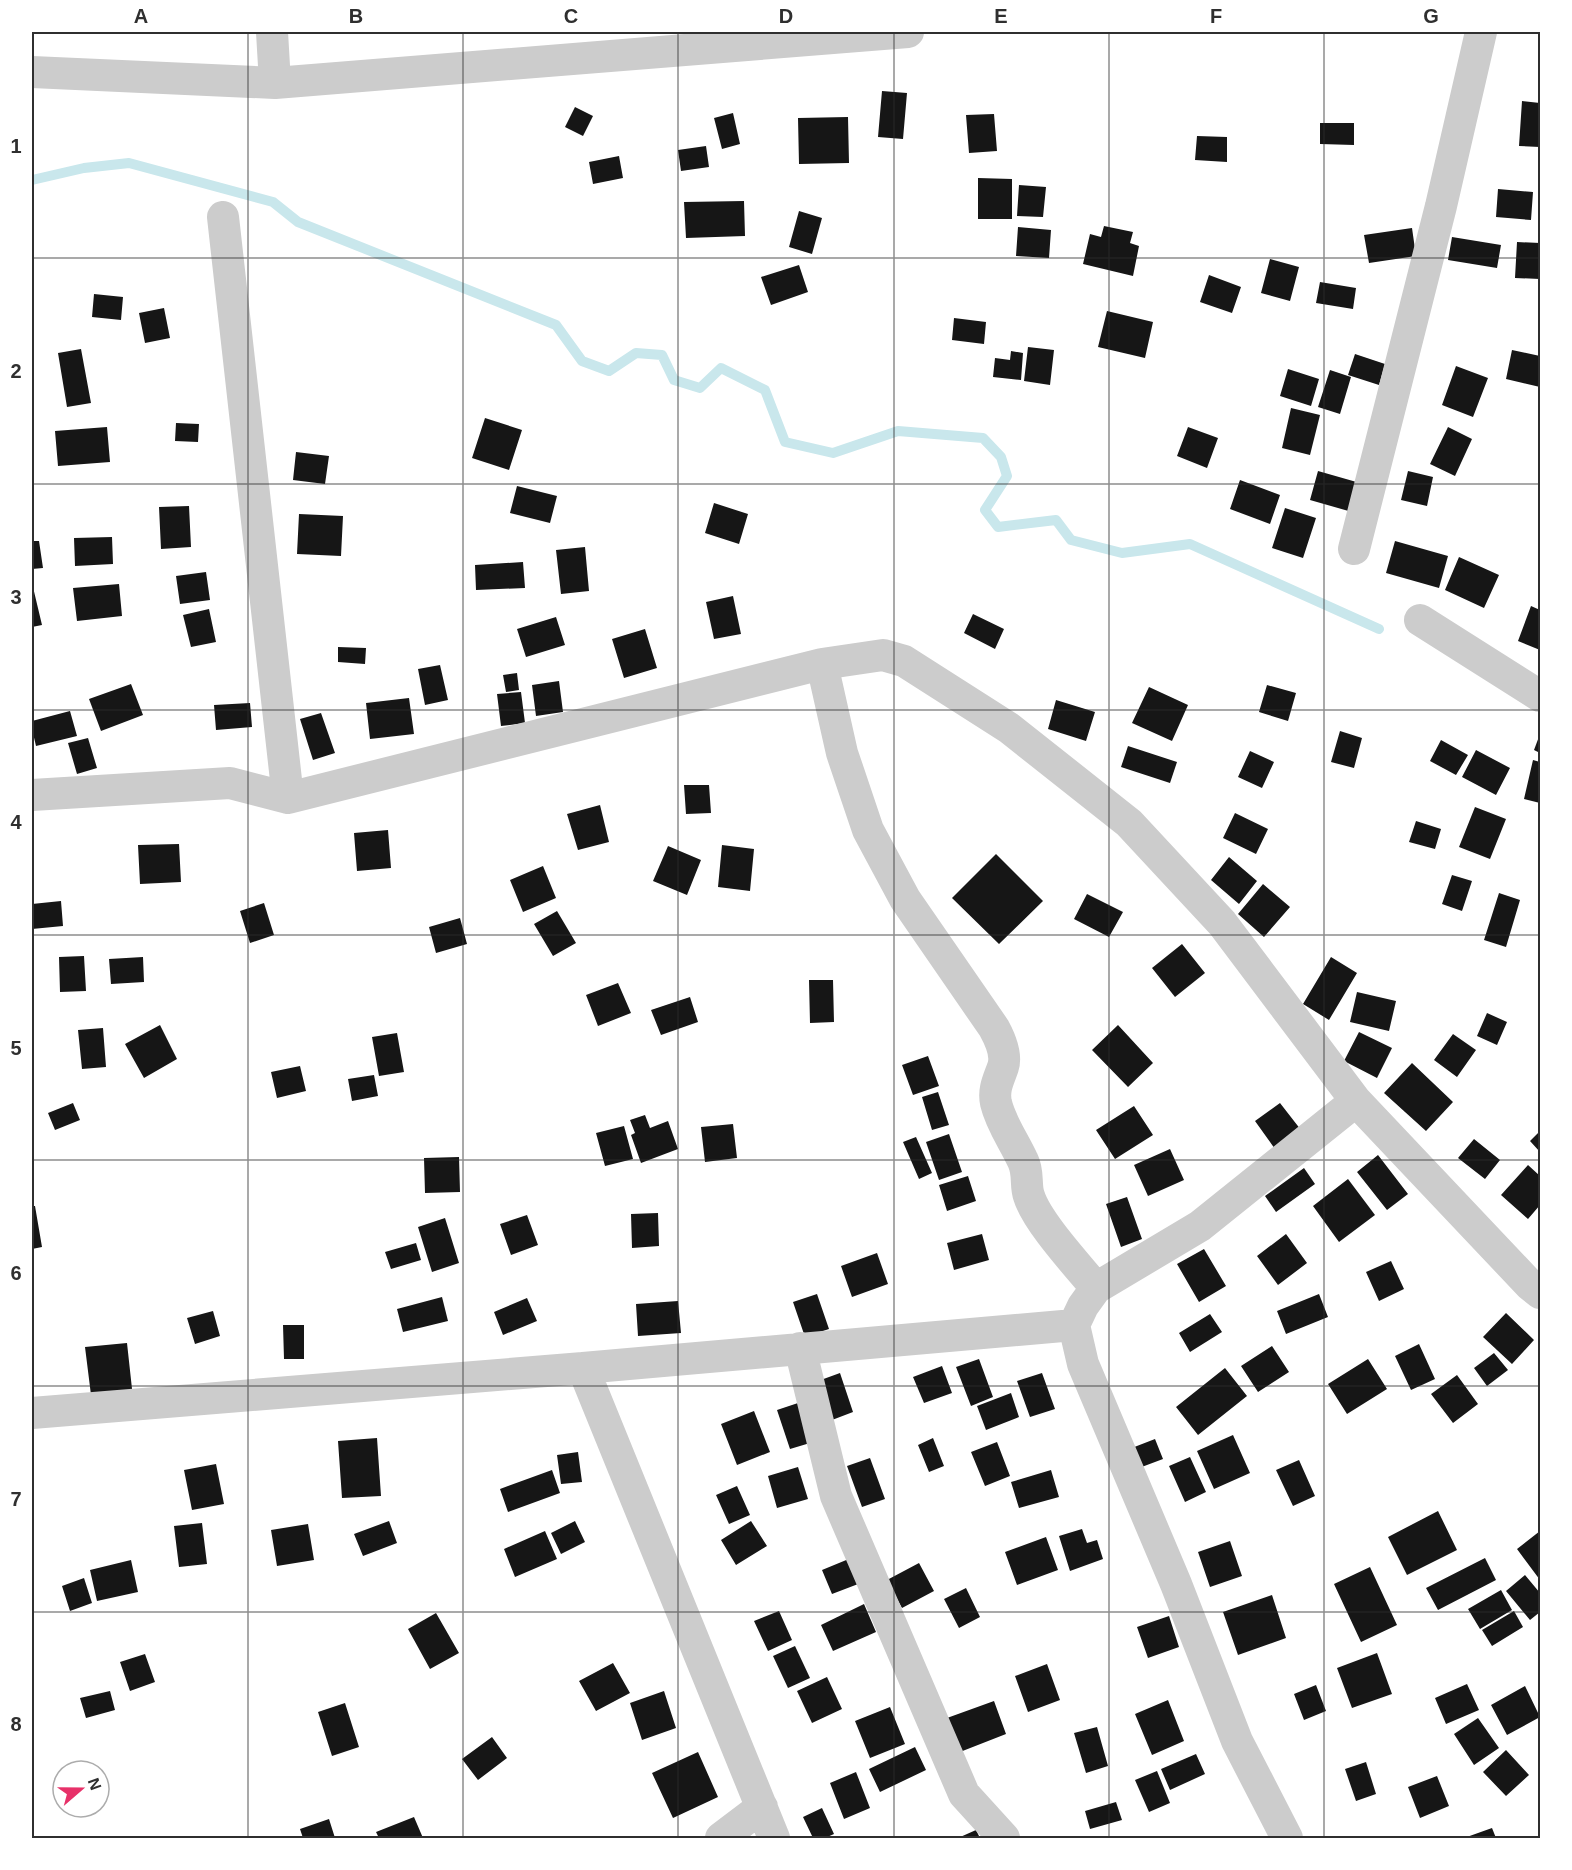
<svg xmlns="http://www.w3.org/2000/svg" width="1572" height="1870" viewBox="0 0 1572 1870" font-family="Helvetica,sans-serif">
<rect width="100%" height="100%" fill="#fff"/>
<g fill="none" stroke-linecap="round" stroke-linejoin="round">
<!-- stream -->
<path stroke="#c9e7ec" stroke-width="10" d="M32,180L84,168L129,163L273,202L298,222L556,325L582,361L609,371L636,353L662,355L674,380L700,388L721,368L765,390L785,442L833,453L898,431L983,438L1001,457L1007,476L985,510L998,527L1056,520L1071,540L1122,553L1190,544L1379,629"/>
</g>
<!-- building -->
<path fill="#161616" d="M882,91L907,93L903,139L878,137Z
M1522,101L1540,103V147L1519,146Z
M575,107L593,116L583,136L565,127Z
M733,113L740,144L722,149L714,118Z
M994,114L997,151L969,153L966,115Z
M848,117L849,163L799,164L798,118Z
M1320,123H1354V145L1320,144Z
M1197,136L1227,137V162L1195,160Z
M706,146L709,167L681,171L678,150Z
M619,156L623,178L593,184L589,162Z
M978,178L1012,179V219H978Z
M1019,185L1046,187L1043,217L1017,216Z
M1498,189L1533,192L1531,220L1496,217Z
M744,201L745,236L686,238L684,202Z
M799,211L822,218L812,254L789,247Z
M1104,226L1133,232L1130,243L1139,246L1133,276L1083,264L1090,234L1101,237Z
M1018,227L1051,230L1049,258L1016,256Z
M1412,228L1416,256L1369,263L1364,235Z
M1452,237L1501,245L1497,268L1448,260Z
M1517,242L1540,243V279L1515,278Z
M1270,259L1299,267L1290,301L1261,293Z
M799,265L808,292L771,305L761,277Z
M1209,275L1241,287L1232,313L1200,302Z
M1320,282L1356,288L1353,309L1316,303Z
M94,294L123,297L121,320L92,317Z
M164,308L170,338L145,343L139,313Z
M1107,311L1153,322L1145,358L1098,347Z
M954,318L986,322L984,344L952,340Z
M1028,347L1054,350L1050,385L1024,381Z
M81,349L91,403L67,407L58,353Z
M1512,350L1540,356V387L1506,379Z
M1011,351L1023,353L1021,380L993,377L995,358L1010,360Z
M1355,354L1385,364L1379,385L1348,375Z
M1456,366L1488,378L1473,417L1442,405Z
M1288,369L1319,379L1311,406L1280,396Z
M1330,370L1351,377L1340,414L1318,407Z
M1291,408L1320,415L1310,455L1282,448Z
M485,418L522,430L509,470L472,458Z
M176,423L199,424L198,442L175,441Z
M107,427L110,462L58,466L55,431Z
M1188,427L1218,438L1207,468L1177,456Z
M1448,427L1472,439L1455,476L1430,464Z
M296,452L329,456L325,484L293,480Z
M1318,471L1360,483L1352,512L1310,500Z
M1408,471L1433,477L1427,506L1401,500Z
M1240,480L1280,495L1270,524L1230,509Z
M517,486L557,496L550,523L510,513Z
M714,503L748,514L739,544L705,533Z
M189,506L191,547L161,549L159,507Z
M1285,508L1316,518L1303,558L1272,548Z
M299,514L343,516L341,556L297,554Z
M112,537L113,564L75,566L74,538Z
M32,541H39L43,568L32,569Z
M1395,541L1448,556L1439,588L1386,573Z
M585,547L589,591L561,594L556,550Z
M1459,557L1499,575L1484,608L1445,590Z
M523,562L525,588L476,590L475,565Z
M206,572L210,600L180,604L176,576Z
M32,583L42,625L32,627Z
M119,584L122,616L77,621L73,588Z
M733,596L741,634L714,639L706,602Z
M1531,606L1540,610V650L1518,641Z
M209,609L216,642L191,647L183,615Z
M973,614L1004,629L995,649L964,633Z
M556,617L565,645L526,657L517,629Z
M645,629L657,668L624,678L612,639Z
M338,647L366,648L365,664L338,662Z
M440,665L448,700L425,705L418,669Z
M517,673L519,690L506,692L503,675Z
M559,681L563,712L536,716L532,685Z
M131,684L143,715L101,731L89,699Z
M1267,685L1296,693L1288,721L1259,712Z
M1149,687L1188,705L1172,741L1132,723Z
M521,692L525,723L501,726L497,694Z
M409,698L414,734L370,739L366,703Z
M1056,700L1095,712L1086,741L1048,729Z
M250,703L252,727L216,730L214,705Z
M70,711L77,736L36,746L32,729V721Z
M321,713L335,753L313,760L300,719Z
M1340,731L1362,738L1354,768L1331,762Z
M1540,734V753L1534,750Z
M88,738L97,768L77,774L68,743Z
M1441,740L1468,755L1456,775L1430,761Z
M1128,746L1177,762L1170,783L1121,767Z
M1476,750L1510,768L1496,795L1462,777Z
M1250,751L1274,762L1262,788L1238,777Z
M1533,760L1540,762V803L1524,799Z
M684,785H709L711,813L686,814Z
M600,805L609,842L578,850L567,814Z
M1475,807L1506,819L1490,859L1459,847Z
M1235,813L1268,829L1256,854L1223,838Z
M1416,821L1441,829L1435,849L1409,842Z
M388,830L391,868L357,871L354,833Z
M179,844L181,882L140,884L138,845Z
M722,845L754,849L750,891L718,887Z
M668,846L701,860L687,895L653,881Z
M996,854L1043,901L999,944L952,898Z
M1229,857L1257,881L1239,904L1211,880Z
M543,866L556,898L523,912L510,880Z
M1452,875L1472,881L1462,911L1442,904Z
M1263,884L1290,907L1264,937L1238,914Z
M1499,893L1520,900L1506,947L1484,940Z
M1087,894L1123,912L1109,937L1074,919Z
M61,901L63,926L32,929V904Z
M264,903L274,935L250,943L240,911Z
M557,911L576,943L553,956L534,924Z
M460,918L467,944L436,953L429,927Z
M1182,944L1205,973L1175,997L1152,968Z
M84,956L86,991L60,992L59,957Z
M143,957L144,982L111,984L109,959Z
M1331,957L1357,973L1329,1020L1303,1004Z
M809,980H833L834,1022L810,1023Z
M618,983L631,1013L598,1026L586,995Z
M1357,992L1396,1001L1389,1031L1350,1022Z
M690,997L698,1022L661,1035L651,1010Z
M1487,1013L1507,1022L1497,1045L1477,1036Z
M160,1025L177,1059L144,1078L125,1044Z
M1118,1025L1153,1063L1128,1087L1092,1050Z
M103,1028L106,1067L82,1069L78,1030Z
M1359,1032L1392,1048L1377,1078L1344,1061Z
M397,1033L404,1072L379,1076L372,1037Z
M1453,1034L1476,1050L1457,1077L1434,1060Z
M928,1056L939,1086L913,1095L902,1065Z
M1412,1063L1453,1102L1426,1131L1384,1093Z
M300,1066L306,1091L277,1098L271,1072Z
M374,1075L378,1096L352,1101L348,1079Z
M938,1092L949,1125L932,1130L922,1097Z
M73,1103L80,1120L55,1130L48,1113Z
M1280,1103L1301,1130L1275,1149L1255,1121Z
M1134,1106L1153,1135L1115,1159L1096,1130Z
M645,1115L650,1128L668,1121L678,1149L641,1163L631,1135L635,1133L630,1120Z
M733,1124L737,1158L705,1162L701,1127Z
M624,1126L633,1159L605,1166L596,1133Z
M1540,1131V1152L1530,1141Z
M949,1134L962,1172L939,1180L926,1142Z
M916,1137L932,1173L919,1179L903,1142Z
M1474,1139L1500,1160L1485,1179L1458,1158Z
M1170,1149L1184,1180L1148,1196L1134,1165Z
M1378,1155L1408,1194L1387,1210L1357,1172Z
M459,1157L460,1192L425,1193L424,1158Z
M1528,1165L1540,1176V1205L1528,1219L1501,1195Z
M1304,1168L1315,1184L1276,1212L1265,1196Z
M968,1176L976,1201L947,1211L939,1185Z
M1348,1179L1375,1215L1339,1242L1313,1206Z
M1127,1197L1142,1239L1121,1247L1106,1204Z
M32,1206H35L42,1247L32,1249Z
M658,1213L659,1246L632,1248L631,1214Z
M527,1215L538,1245L511,1255L500,1224Z
M445,1218L459,1263L432,1272L418,1227Z
M982,1234L989,1260L954,1270L947,1243Z
M1286,1234L1307,1263L1278,1285L1257,1256Z
M416,1243L421,1260L391,1269L385,1252Z
M1204,1249L1226,1286L1199,1302L1177,1264Z
M877,1253L888,1284L852,1297L841,1266Z
M1391,1261L1404,1289L1379,1301L1366,1272Z
M817,1294L829,1329L805,1337L793,1302Z
M1319,1294L1328,1317L1286,1334L1277,1311Z
M442,1297L448,1321L403,1332L397,1309Z
M527,1298L537,1321L503,1335L494,1312Z
M678,1301L681,1333L638,1336L636,1304Z
M213,1311L220,1336L195,1344L187,1318Z
M1506,1313L1534,1340L1512,1364L1483,1337Z
M1210,1314L1222,1332L1190,1352L1179,1333Z
M283,1325H304V1359H284Z
M127,1343L133,1398L92,1403L85,1347Z
M1419,1344L1435,1379L1411,1390L1395,1356Z
M1272,1346L1289,1372L1258,1392L1241,1366Z
M1494,1353L1508,1370L1487,1386L1474,1368Z
M979,1359L993,1397L971,1406L956,1367Z
M1368,1359L1387,1389L1347,1414L1328,1384Z
M942,1366L952,1393L924,1403L913,1377Z
M1225,1368L1247,1396L1198,1435L1176,1407Z
M840,1373L853,1412L832,1420L818,1381Z
M1042,1373L1055,1409L1030,1417L1017,1381Z
M1457,1375L1478,1404L1453,1423L1431,1394Z
M1011,1393L1019,1417L986,1430L977,1406Z
M807,1400L820,1440L790,1449L777,1410Z
M754,1411L770,1452L737,1465L721,1424Z
M1233,1435L1250,1473L1214,1489L1197,1451Z
M377,1438L381,1496L342,1498L338,1441Z
M933,1438L944,1466L929,1472L918,1445Z
M1155,1439L1163,1459L1131,1471L1124,1451Z
M997,1442L1010,1476L985,1486L971,1452Z
M578,1452L582,1482L561,1484L557,1455Z
M1190,1457L1206,1492L1185,1502L1169,1466Z
M870,1458L885,1499L862,1507L847,1466Z
M1299,1460L1315,1496L1293,1506L1276,1470Z
M216,1464L224,1504L192,1510L184,1470Z
M798,1467L808,1499L777,1508L768,1476Z
M552,1470L560,1493L508,1512L500,1489Z
M1051,1470L1059,1497L1019,1508L1011,1482Z
M737,1486L750,1515L729,1524L716,1495Z
M1438,1511L1457,1550L1407,1575L1388,1537Z
M389,1521L397,1543L363,1556L354,1534Z
M575,1521L585,1542L561,1554L551,1533Z
M751,1521L767,1546L736,1565L721,1540Z
M202,1523L207,1564L179,1567L174,1526Z
M308,1524L314,1560L277,1566L271,1530Z
M1082,1529L1087,1543L1097,1540L1103,1559L1070,1571L1059,1536Z
M545,1531L557,1559L515,1577L504,1549Z
M1540,1531V1580L1517,1549Z
M1046,1537L1058,1570L1017,1585L1005,1552Z
M1230,1541L1242,1576L1210,1587L1198,1552Z
M856,1556L866,1581L832,1594L822,1570Z
M1485,1558L1496,1580L1438,1610L1426,1588Z
M131,1560L138,1592L97,1601L90,1570Z
M919,1563L934,1591L902,1608L887,1580Z
M1370,1567L1397,1625L1361,1642L1334,1584Z
M1525,1575L1540,1593V1612L1530,1620L1506,1591Z
M84,1578L92,1603L70,1611L62,1586Z
M966,1588L980,1617L959,1628L944,1599Z
M1501,1590L1512,1610L1480,1629L1468,1609Z
M1272,1595L1286,1638L1238,1655L1223,1612Z
M864,1604L876,1632L833,1651L821,1625Z
M779,1611L792,1640L768,1651L754,1621Z
M1514,1611L1523,1627L1492,1646L1482,1630Z
M436,1613L459,1653L430,1669L408,1629Z
M1169,1616L1179,1647L1148,1658L1137,1627Z
M795,1646L810,1678L788,1688L773,1656Z
M1377,1653L1392,1694L1352,1708L1337,1668Z
M145,1654L155,1682L130,1691L120,1662Z
M613,1663L630,1693L596,1711L579,1681Z
M1047,1664L1060,1700L1028,1712L1015,1676Z
M827,1677L842,1709L812,1723L797,1691Z
M1467,1684L1479,1710L1446,1724L1435,1698Z
M1316,1685L1326,1711L1304,1720L1294,1694Z
M1525,1686L1540,1717L1507,1735L1491,1705Z
M110,1691L115,1710L86,1718L80,1698Z
M664,1691L676,1728L642,1740L630,1703Z
M1168,1700L1184,1741L1152,1755L1135,1714Z
M994,1701L1006,1734L960,1752L947,1718Z
M345,1703L359,1747L332,1756L318,1712Z
M890,1707L905,1744L870,1758L855,1721Z
M1478,1718L1499,1748L1474,1765L1454,1734Z
M1097,1727L1108,1766L1086,1773L1074,1733Z
M492,1737L507,1758L478,1780L462,1759Z
M915,1747L926,1770L880,1792L869,1769Z
M1506,1750L1529,1775L1506,1796L1483,1772Z
M698,1752L718,1797L673,1818L652,1773Z
M1196,1754L1205,1774L1170,1790L1161,1769Z
M1366,1762L1376,1794L1356,1801L1345,1769Z
M1157,1771L1170,1803L1149,1812L1135,1780Z
M856,1772L870,1808L844,1819L830,1783Z
M1437,1776L1449,1806L1420,1818L1408,1787Z
M1116,1802L1122,1820L1090,1829L1085,1811Z
M822,1808L834,1834L825,1838H813L803,1817Z
M414,1817L423,1838H379L376,1832Z
M329,1819L335,1838H303L300,1829Z
M1492,1828L1496,1838H1464Z
M976,1830L980,1838H958Z"/>
<g fill="none" stroke-linecap="round" stroke-linejoin="round">
<!-- street -->
<path stroke="#ccc" stroke-width="32" d="M272,32L275,83
M32,72L275,83L908,32
M223,217L288,798
M1354,549L1441,206L1481,32
M1420,620L1540,696
M822,664L842,753L868,830L905,899L994,1028C1000,1039 1007,1055 1003,1067C999,1079 993,1089 996,1103C1001,1124 1014,1141 1023,1161C1029,1173 1025,1185 1029,1196C1037,1222 1078,1266 1096,1288
M32,795L230,783L288,798L822,664L883,655L904,661L1009,728L1129,823L1222,923L1356,1101L1530,1285L1540,1293
M800,1348L836,1496L964,1794L1004,1838
M583,1368L1074,1325
M32,1413L583,1368L774,1838
M721,1838L762,1807
M1287,1838L1237,1741L1176,1584L1083,1364L1074,1325L1083,1306L1096,1288L1200,1226L1356,1101"/>
</g>
<!-- grid -->
<path fill="none" stroke="#2f2f2f" stroke-width="1.5" stroke-opacity="0.55" d="M248,32V1838M463,32V1838M678,32V1838M894,32V1838M1109,32V1838M1324,32V1838M32,258H1540M32,484H1540M32,710H1540M32,935H1540M32,1160H1540M32,1386H1540M32,1612H1540"/>
<!-- border -->
<rect width="1572" height="1870" fill="none" stroke="#ffffff" stroke-width="66"/>
<!-- north arrow -->
<g transform="translate(81 1789) rotate(70)"><circle r="28" fill="#ffffff" stroke="#acacac" stroke-width="1.5"/>
<path d="M0-4.5L10 22L0 15L-10 22Z" fill="#e73169"/>
<text y="-9" font-size="16" font-weight="bold" text-anchor="middle" fill="#2f2f2f">N</text>
</g>
<rect x="33" y="33" width="1506" height="1804" fill="none" stroke="#2f2f2f" stroke-width="2"/>
<g font-size="20" text-anchor="middle" font-weight="bold" fill="#2f2f2f">
<text x="141" y="23">A</text>
<text x="356" y="23">B</text>
<text x="571" y="23">C</text>
<text x="786" y="23">D</text>
<text x="1001" y="23">E</text>
<text x="1216" y="23">F</text>
<text x="1431" y="23">G</text>
<text x="16" y="153">1</text>
<text x="16" y="378">2</text>
<text x="16" y="604">3</text>
<text x="16" y="829">4</text>
<text x="16" y="1055">5</text>
<text x="16" y="1280">6</text>
<text x="16" y="1506">7</text>
<text x="16" y="1731">8</text>
</g>
</svg>
